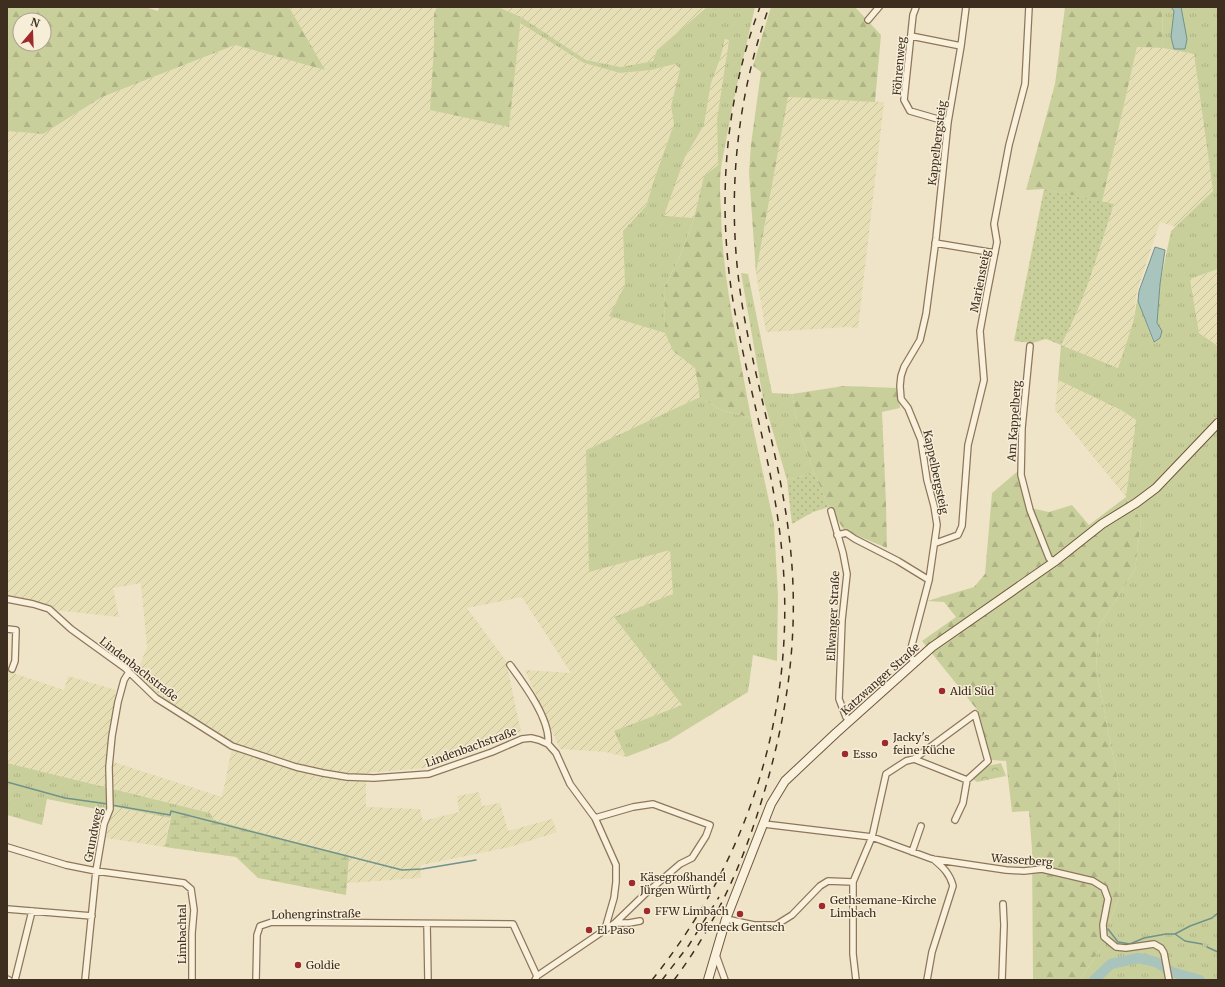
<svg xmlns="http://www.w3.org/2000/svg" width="1225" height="987" viewBox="0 0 1225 987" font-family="Merriweather,serif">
<defs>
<pattern id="farmland-furrows" width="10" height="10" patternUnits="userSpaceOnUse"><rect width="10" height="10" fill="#e6deb5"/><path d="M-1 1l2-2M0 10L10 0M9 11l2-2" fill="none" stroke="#c6bf9b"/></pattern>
<pattern id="grass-tufts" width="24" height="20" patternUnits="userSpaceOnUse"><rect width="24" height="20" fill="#c9cf9b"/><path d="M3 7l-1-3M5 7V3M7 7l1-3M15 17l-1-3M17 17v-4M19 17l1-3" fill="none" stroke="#aeb285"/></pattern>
<pattern id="forest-firs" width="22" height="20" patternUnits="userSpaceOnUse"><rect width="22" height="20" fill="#c9cf9b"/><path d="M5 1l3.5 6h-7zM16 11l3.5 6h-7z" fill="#aeb285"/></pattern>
<pattern id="wetland-marsh" width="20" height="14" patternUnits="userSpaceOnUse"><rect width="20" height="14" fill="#c9cf9b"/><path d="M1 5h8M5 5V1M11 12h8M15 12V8" fill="none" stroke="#aeb285"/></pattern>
<pattern id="park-crowns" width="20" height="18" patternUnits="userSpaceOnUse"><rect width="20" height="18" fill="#c9cf9b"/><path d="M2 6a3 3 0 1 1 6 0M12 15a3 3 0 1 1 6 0" fill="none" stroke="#aeb285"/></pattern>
<pattern id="garden-dots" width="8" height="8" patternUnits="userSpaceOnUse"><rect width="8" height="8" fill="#c9cf9b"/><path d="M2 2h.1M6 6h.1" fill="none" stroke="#aeb285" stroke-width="1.8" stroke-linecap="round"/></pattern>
</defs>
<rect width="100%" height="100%" fill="#f0e4c8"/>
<!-- farmland -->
<path fill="url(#farmland-furrows)" d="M289,7H437L434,14V47L509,127L520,23L584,63L620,73L651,70L675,64L680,69L671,106L674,124L655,177L646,206L623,231L625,285L610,315L665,333L673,351L695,368L700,397L586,450L670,550L674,594L614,617L682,705L614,731L626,757L606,752L560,749L525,670L571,673L522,597L467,608L506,661L521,732L425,768L366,773V807L420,809L423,821L459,812L457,796L479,792L482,806L500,803L508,831L552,819L557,832L510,847L421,865V878L347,883L349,856L214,820L210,813L7,763V671L64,690L68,676L116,690L107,760L222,797L232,748L159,695L136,675L147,647L141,583L113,588L119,617L54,610L7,599V131L43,134L102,97L235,45L324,69Z
M498,7H707L657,50L653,61L621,67L586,60L521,17Z
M724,39H729L717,119L718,165L704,176L694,218L664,217L685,157L704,125L711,83L720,59Z
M1137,47L1163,48L1194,54L1213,191L1176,227L1160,222L1137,291L1133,323L1118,368L1061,345L1073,322L1084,293L1114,205L1102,202Z
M788,97L884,102L858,328L848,327L766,332L756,273Z
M1218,269V346L1199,333L1190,279Z
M1058,380L1121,410L1136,420L1126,497L1055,410Z
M112,806L170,818L165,847L106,838Z"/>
<!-- grass -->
<path fill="url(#grass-tufts)" d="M707,7H755L734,98L722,162L718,165L717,119L729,40L725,39L720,59L711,83L704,125L685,157L664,216L694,218L681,254L664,288L665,333L609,316L625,285L623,231L646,206L655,177L674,124L671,106L680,69L675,64L651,70L620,73L584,63L520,23L521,17L586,60L621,67L653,61L657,50Z
M1162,7H1218V269L1190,279L1199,333L1218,346V980H1080L1104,943L1108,925L1119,897L1120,792L1096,668L1098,627L1135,570L1141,520L1126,497L1136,420L1121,410L1058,380L1061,345L1118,368L1133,323L1137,301H1138L1153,342L1160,338L1162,331L1157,323L1160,284L1171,231L1213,191L1194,54L1163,48Z
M741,273L748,274L772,393L792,394L798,425L814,473L787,480L763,398Z
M700,397L721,410L751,418L774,524L778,595L777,661L753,655L748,692L668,741L626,757L614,731L682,705L614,617L673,594L670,550L589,572L586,450Z
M7,763L210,813L214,820L173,812L170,818L112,806L111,812L47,799L42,825L7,815Z"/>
<!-- forest -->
<path fill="url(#forest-firs)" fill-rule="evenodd" d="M7,7H145L158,11L159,7H289L325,70L235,45L102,97L43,134L7,131ZM20,20H44V44H20Z
M437,7H498L521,17L509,127L430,110L434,47V14Z
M771,7H855L881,35L875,102L788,97L756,273L749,173L751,144L761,72L753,66Z
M1065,7H1162L1163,48L1137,47L1102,202L1044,189L1026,190L1055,84Z
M722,162C719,177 720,195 721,210C722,280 739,349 751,418L721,410L700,397L695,368L673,351L665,333L664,288L681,254L694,218L704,176Z
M844,386L898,388L900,408L882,412L886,503L887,548L844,530L829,507L814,473L798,425L792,394Z
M1018,471L1026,507L1049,512L1072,505L1089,525L1126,497L1141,520L1135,570L1098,627L1096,668L1120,792L1119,897L1108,925L1104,943L1080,980H1033L1032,849L1029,811L1012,812L1006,761L991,760L978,711L922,641L956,617L944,602L927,601L974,587L985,574L992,493Z"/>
<!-- wetland -->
<path fill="url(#wetland-marsh)" d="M172,812L214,820L349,856L346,895L258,878L236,857L165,847Z"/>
<!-- park -->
<path fill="url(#park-crowns)" d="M1001,763L1006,776L977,782L971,778L987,766Z"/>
<!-- garden -->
<path fill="url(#garden-dots)" d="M1044,189L1114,204C1098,252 1085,301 1061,345L1046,339L1032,343L1014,341Z
M814,473L829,507L813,512L792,524L787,480Z"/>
<!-- water -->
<path fill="#a9c4bc" stroke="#6f938a" d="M1171,7H1181L1187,39L1185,49H1174L1171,37L1174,11Z
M1155,247L1165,250L1160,284L1157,323L1162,331L1160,338L1154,342L1138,301L1139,291Z"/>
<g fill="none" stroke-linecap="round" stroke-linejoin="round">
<!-- stream -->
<path stroke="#6f938a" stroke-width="1.5" d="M7,782L65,798L108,804
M111,805L170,815L171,811L402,870L422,869L476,860
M1108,929L1118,942L1130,944L1144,938L1166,934H1175L1190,926L1212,918L1218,913
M1175,934L1185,941L1202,944
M1207,947L1218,952"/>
<!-- river -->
<path stroke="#a9c4bc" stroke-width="10" d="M1094,980L1111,964L1138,958L1156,962L1172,972L1200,980"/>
<!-- minor casing -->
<g stroke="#8d765c" stroke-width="8">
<path id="minor" d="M916,7L913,15L904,100L910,111L948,122
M868,20L879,7
M911,36L961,46
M935,243L995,253
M1030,346L1022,428L1021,475L1030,510L1049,558L1054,562
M831,511L843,553L847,574L842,620L839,699L846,717L850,721
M837,535L846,533L855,539L898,561L929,580
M936,543L958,535L962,526L968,445L984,380L980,331L987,293L997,242L994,224L1009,145L1025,84L1029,7
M7,599L33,604L49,609L71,629L125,668L156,698L232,746L296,767L323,773L347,777L374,778L429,774L492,752L522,739L531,738L539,740L548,744L556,753L570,784L595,818L616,865V882L614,898L605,929
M7,629L16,630L15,661L12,669
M915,661L909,656L929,580L937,525L934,506L927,480L921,440L908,408L901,399L900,386L901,376L904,367L920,340L926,314L936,238L948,122L961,46L966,7
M510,665C524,684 551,720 548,744
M595,818L633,807L653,804L710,825L706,836L692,858L680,864L644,895L615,923
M955,820L963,803L967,780
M764,824L872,837L932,859L1006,870L1024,871L1042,869L1093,881L1104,888L1108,899L1103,925L1104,937L1116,947L1126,948L1154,944L1161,948L1164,953L1169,980
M7,847L66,865L96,871L184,883L191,889L194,910L192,933V980
M912,852L921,826
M7,909L92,916
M726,919L754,925H776L792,915L820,886L828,881L853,882
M427,924L428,980
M716,955L725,980
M7,979L9,980
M15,980L32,911
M85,980L96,871L104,824L110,809L109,767L112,736L118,702L124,680L129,672
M256,980L257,935L260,926L272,922L513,924L537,976
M535,980L537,976L615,923H629L640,921
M856,980L853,954V882L872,837L886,774L906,761L914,759L975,714L988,761L967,780L914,759
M927,980L932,952L953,886C950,874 943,867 933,859
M1002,980L1004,925L1003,904"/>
</g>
<!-- secondary casing -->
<g stroke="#6f573f" stroke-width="10">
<path id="secondary" d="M708,980L726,919L771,804L785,781L836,733L932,647L1054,562L1102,524L1136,503L1156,488L1218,423"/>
</g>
<!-- minor -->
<use href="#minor" stroke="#faf1dc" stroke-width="5.5"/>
<!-- secondary -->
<use href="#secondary" stroke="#faf1dc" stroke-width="8"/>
<!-- rail -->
<path stroke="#3d2e20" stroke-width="1.5" stroke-dasharray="7 7" stroke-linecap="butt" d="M652,980C752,855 799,702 781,543C773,469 751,396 737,323C716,218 722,107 760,7
M662,980L689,945L719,897
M674,980C713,928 740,870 759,809C787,721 800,636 790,544C782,469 759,396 745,321C725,215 733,108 769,7"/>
</g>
<!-- markers -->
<g fill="#9e2a2b" stroke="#f7eed8" stroke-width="1.5">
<circle cx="942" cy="691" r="4"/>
<circle cx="885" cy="743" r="4"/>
<circle cx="845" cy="754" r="4"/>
<circle cx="632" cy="883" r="4"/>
<circle cx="822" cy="906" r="4"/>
<circle cx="647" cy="911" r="4"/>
<circle cx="740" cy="914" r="4"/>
<circle cx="589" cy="930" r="4"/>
<circle cx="298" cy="965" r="4"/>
</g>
<g text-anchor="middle" stroke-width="3" stroke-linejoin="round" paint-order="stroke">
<!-- street labels -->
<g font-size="11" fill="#3d2e20" stroke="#f7eed8">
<text transform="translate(899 66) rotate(-85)" y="4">Föhrenweg</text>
<text transform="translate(937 143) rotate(-83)" y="4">Kappelbergsteig</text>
<text transform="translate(980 281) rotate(-79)" y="4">Mariensteig</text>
<text transform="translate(1014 421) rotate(-86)" y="4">Am Kappelberg</text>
<text transform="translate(936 472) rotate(78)" y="4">Kappelbergsteig</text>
<text transform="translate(833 616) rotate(-87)" y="4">Ellwanger Straße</text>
<text transform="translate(139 669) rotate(38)" y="4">Lindenbachstraße</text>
<text transform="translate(880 679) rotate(-42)" y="4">Katzwanger Straße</text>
<text transform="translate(471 747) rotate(-20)" y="4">Lindenbachstraße</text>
<text transform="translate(93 835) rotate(-79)" y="4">Grundweg</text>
<text transform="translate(1022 860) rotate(4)" y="4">Wasserberg</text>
<text transform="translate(316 914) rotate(-1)" y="4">Lohengrinstraße</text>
<text transform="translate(182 934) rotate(-90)" y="4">Limbachtal</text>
</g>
<!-- poi labels -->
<g font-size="11" fill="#3d2e20" stroke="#f7eed8" text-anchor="start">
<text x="950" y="695">Aldi Süd</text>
<text x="893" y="741">Jacky's<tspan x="893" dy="13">feine Küche</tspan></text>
<text x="853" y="758">Esso</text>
<text x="640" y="881">Käsegroßhandel<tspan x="640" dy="13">Jürgen Würth</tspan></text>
<text x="830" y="904">Gethsemane-Kirche<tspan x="830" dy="13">Limbach</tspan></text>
<text x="655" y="915">FFW Limbach</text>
<text x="740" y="931" text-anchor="middle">Ofeneck Gentsch</text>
<text x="597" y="934">El Paso</text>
<text x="306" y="969">Goldie</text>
</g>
</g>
<!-- border -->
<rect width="1225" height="987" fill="none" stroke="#3d2e20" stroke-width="16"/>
<!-- north arrow -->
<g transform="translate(32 32) rotate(19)"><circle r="19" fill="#f7eed8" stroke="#ada18e"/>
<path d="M0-3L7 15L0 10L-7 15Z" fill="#9e2a2b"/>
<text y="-6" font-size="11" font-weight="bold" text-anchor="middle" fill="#3d2e20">N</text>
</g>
</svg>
